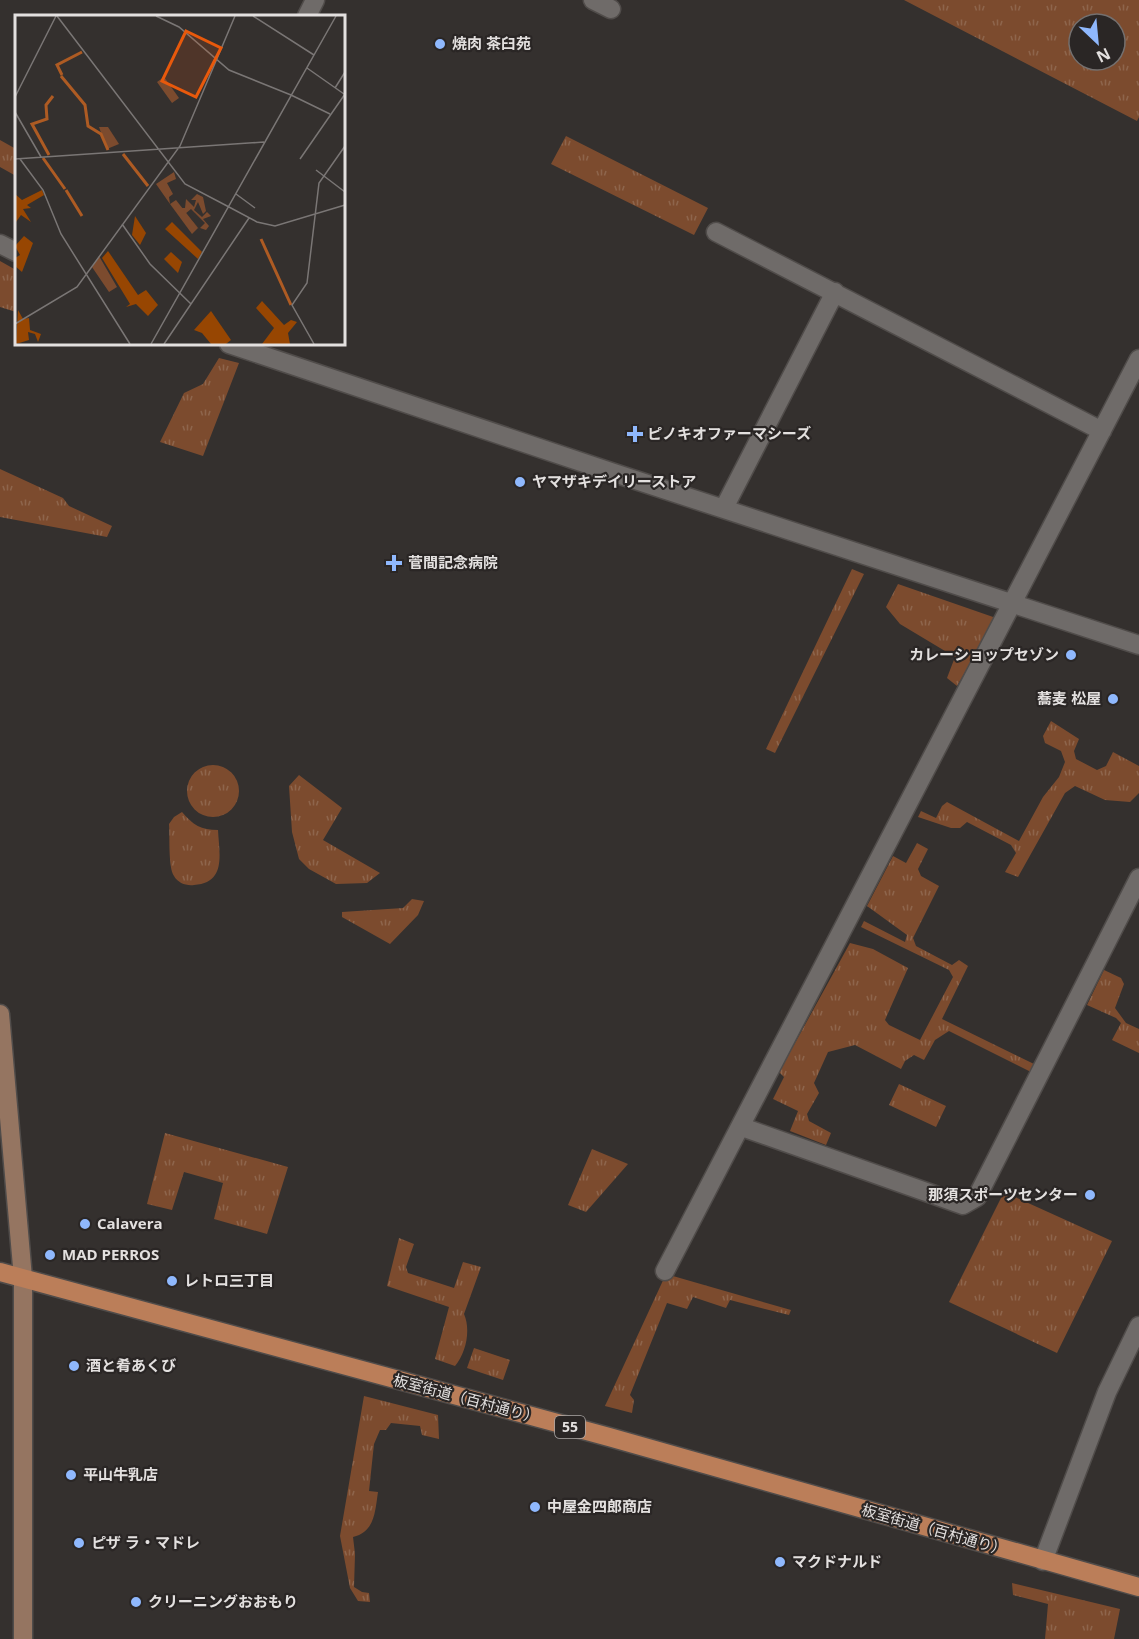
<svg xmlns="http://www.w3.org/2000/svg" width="1139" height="1639" viewBox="0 0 1139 1639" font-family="'Open Sans','Noto Sans JP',sans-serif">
<defs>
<pattern id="grass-tufts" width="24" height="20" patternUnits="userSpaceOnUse" patternTransform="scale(1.5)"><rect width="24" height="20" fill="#7c4b2e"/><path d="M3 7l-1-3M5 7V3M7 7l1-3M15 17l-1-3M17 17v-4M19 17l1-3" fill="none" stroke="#8e654c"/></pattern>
</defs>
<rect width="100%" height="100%" fill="#34302e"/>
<!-- grass -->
<path fill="url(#grass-tufts)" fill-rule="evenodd" d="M904,0H1139V117L1137,121ZM1079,24H1115V60H1079Z
M566,136L708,208L694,235L551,164Z
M0,140L16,149V176L0,167Z
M0,261L16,270V312L0,307Z
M219,358L239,363L203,456L160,442L184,393L203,384Z
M0,469L63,498L69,506L112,526L107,537L0,517Z
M852,569L864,574L775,753L766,749Z
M898,584L996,618L957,686L947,678L955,657L900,624L886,607Z
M1051,721L1079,739L1074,751L1076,759L1097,770L1106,766L1113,752L1139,766V793L1130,802L1105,800L1075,786L1065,793L1018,877L1005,872L1016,853L1011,845L967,822L960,828H951L918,817L921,811L936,818L942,806L947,802L1019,841L1043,797L1059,777L1065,762L1061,751L1045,743L1043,736Z
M187 791a26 26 0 1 1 52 0a26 26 0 1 1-52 0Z
M299,775L342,808L323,840L380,873L367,883L336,884L309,869L299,859L292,832L289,786Z
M182,812C193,825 201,830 218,830C219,853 227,883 194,885C186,886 178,883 174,876C168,867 170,836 169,824L174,817Z
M917,843L928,849L918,869L921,876L939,886L913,938L916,946L952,965L959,960L968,966L942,1019L1034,1064L1031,1072L949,1031L935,1040L924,1060L914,1055L905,1061L901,1069L855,1045L828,1052L814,1083L819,1093L807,1114L809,1121L831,1133L826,1145L790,1131L798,1111L773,1099L784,1077L779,1072L850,943L873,949L908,968L885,1020L889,1025L920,1040L953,977L949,970L861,927L864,921L905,942L907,935L867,906L893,856L906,863Z
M412,899L424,901L418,915L390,944L342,917V912L403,908Z
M1104,970L1121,978L1124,984L1115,1008L1126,1023L1139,1029V1053L1112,1040L1121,1023L1116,1018L1087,1005Z
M899,1084L946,1106L936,1127L889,1105Z
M165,1133L288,1167L267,1234L214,1219L223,1183L184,1172L172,1210L147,1204Z
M592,1149L628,1164L586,1212L568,1205Z
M1004,1192L1112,1241L1057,1353L949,1302Z
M399,1238L414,1244L406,1267L408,1273L454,1288L463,1262L481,1267L464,1314C471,1330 466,1353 455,1366L435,1359L449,1307L387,1286Z
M666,1274L791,1310L789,1315L730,1300L726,1308L693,1297L687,1309L667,1303L630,1395L634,1400L632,1413L605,1406Z
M474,1348L510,1360L503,1380L467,1368Z
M364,1396L438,1415L439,1439L422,1435L420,1426L391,1423L386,1430H380L374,1444L369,1491L378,1492C375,1511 375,1532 353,1537L355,1554L354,1587L362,1592L369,1593L370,1602L358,1601L350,1588L340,1536Z
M1012,1583L1120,1609L1114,1639H1045L1048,1604L1013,1595Z"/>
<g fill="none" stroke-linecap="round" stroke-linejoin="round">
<!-- street casing -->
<g stroke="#504c4a" stroke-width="21">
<path id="street" d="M593,0L611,9
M307,16L315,0
M716,232L1102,431
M0,244L16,252
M229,344L611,472L1139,645
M724,508L835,292
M742,1127L963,1205L977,1197L1139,878
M665,1271L1139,359
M1043,1561L1107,1392L1139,1326"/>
</g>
<!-- secondary casing -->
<g stroke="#504c4a" stroke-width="21">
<path id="secondary" d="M0,1014L23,1278V1639"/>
</g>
<!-- primary casing -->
<g stroke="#504c4a" stroke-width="21">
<path id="primary" d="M0,1272L609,1437L1139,1587"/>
</g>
<!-- street -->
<use href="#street" stroke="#6f6b69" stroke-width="18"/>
<!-- secondary -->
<use href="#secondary" stroke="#957561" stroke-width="18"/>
<!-- primary -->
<use href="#primary" stroke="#bb7e59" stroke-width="18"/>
</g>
<!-- markers -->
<g fill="#8fb8fd" stroke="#2a2625" stroke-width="2">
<circle cx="440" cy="44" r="6"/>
<path d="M632 425h6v6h6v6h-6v6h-6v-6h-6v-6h6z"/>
<circle cx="520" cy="482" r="6"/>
<path d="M391 554h6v6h6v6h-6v6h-6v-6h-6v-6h6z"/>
<circle cx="1071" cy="655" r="6"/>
<circle cx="1113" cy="699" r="6"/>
<circle cx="1090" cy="1195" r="6"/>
<circle cx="85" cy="1224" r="6"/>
<circle cx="50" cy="1255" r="6"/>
<circle cx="172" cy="1281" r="6"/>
<circle cx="74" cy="1366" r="6"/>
<circle cx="71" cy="1475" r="6"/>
<circle cx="535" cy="1507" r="6"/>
<circle cx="79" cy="1543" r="6"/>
<circle cx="780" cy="1562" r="6"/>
<circle cx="136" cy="1602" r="6"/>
</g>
<g text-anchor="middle" stroke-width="4.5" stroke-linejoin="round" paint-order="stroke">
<!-- shield labels -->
<rect fill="#2a2625" stroke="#aca8a7" stroke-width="1.5" x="555" y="1416" width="30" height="22" rx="4.5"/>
<g font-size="14" font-weight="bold" fill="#e3e0df">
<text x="570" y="1432">55</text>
</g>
<!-- poi labels -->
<g font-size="15" font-weight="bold" fill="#e3e0df" stroke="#2a2625" text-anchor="start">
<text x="452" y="49">焼肉 茶臼苑</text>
<text x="647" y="439">ピノキオファーマシーズ</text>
<text x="532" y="487">ヤマザキデイリーストア</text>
<text x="408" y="568">菅間記念病院</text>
<text x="1059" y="660" text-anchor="end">カレーショップセゾン</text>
<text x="1101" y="704" text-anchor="end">蕎麦 松屋</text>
<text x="1078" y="1200" text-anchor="end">那須スポーツセンター</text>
<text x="97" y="1229">Calavera</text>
<text x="62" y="1260">MAD PERROS</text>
<text x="184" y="1286">レトロ三丁目</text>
<text x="86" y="1371">酒と肴あくび</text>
<text x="83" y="1480">平山牛乳店</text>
<text x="547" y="1512">中屋金四郎商店</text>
<text x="91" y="1548">ピザ ラ・マドレ</text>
<text x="792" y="1567">マクドナルド</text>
<text x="148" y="1607">クリーニングおおもり</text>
</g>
<!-- street labels -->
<g font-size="15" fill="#e3e0df" stroke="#2a2625">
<text transform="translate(466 1399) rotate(15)" y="5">板室街道（百村通り）</text>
<text transform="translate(934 1530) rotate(16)" y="5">板室街道（百村通り）</text>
</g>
</g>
<!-- overview -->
<g transform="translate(15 15)">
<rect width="330" height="330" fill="#34302e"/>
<path d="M149,62L164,83L157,88L142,67ZM159,157L161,164L152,168L158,179L154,182L155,189L141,169ZM182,179L188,182L191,196L188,199L183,187L179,195L187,202L192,197L196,201L188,204L194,211L191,215L185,213L190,208L176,194L170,199L187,217L168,196L166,193H170L171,184L179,192L181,185H176ZM84,241L102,272L94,277L77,252Z" fill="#7c4b2e"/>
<path d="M27,175L29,180L12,190L16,193L8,194L16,207L6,200L1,207L0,179L7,185ZM120,201L131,218L125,230L117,220ZM157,207L187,237L183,244L150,214ZM9,221L18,228L7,257L0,251V243L5,240L0,231ZM93,236L123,280L131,275L143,290L133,301L121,289L111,292L115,289L87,243ZM156,237L167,247L163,258L149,244ZM247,286L269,310L276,305L282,307L273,318L275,329H247L259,313L241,293ZM3,295L8,304L14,303L15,315L26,319L23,327L20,319L13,317L14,325L1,329ZM196,296L216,325L211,329H196L187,318L179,315Z" fill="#974602"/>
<path d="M161,185L183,213L177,219L155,189Z" fill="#7c4b2e"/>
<path d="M84,112H93L104,129L92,134Z" fill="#7c4b2e"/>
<path fill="none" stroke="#ae5b23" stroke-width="3" d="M47,60L42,50L67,37M46,61L70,90L73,111L86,119L93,135M108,139L133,171M34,140L17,109L32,104L31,90L38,81M28,143L50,174M51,175L67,201M246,224L276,290"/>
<path fill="none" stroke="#7a7675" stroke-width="1.5" d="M42,1L170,169L214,192M141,1L164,12L214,55L276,80M238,1L299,40M292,53L329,79M320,73L330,57M276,80L315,99M0,82L41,1M0,97L26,142M0,144L249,127M5,144L28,175L46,219L115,329M285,144L330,79M301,155L330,177M221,179L240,193M214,192L242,207L260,211L330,190M107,209L135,249L176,289M0,309L62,272L165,131L220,1M136,329L321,1M149,329L234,203M299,329L277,290L292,268L304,168L330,131"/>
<path fill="#e8590c" fill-opacity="0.15" stroke="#e8590c" stroke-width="3" d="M171,16L206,33L181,82L147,66Z"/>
<rect width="330" height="330" fill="none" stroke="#e3e0df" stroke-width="3"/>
</g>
<!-- north arrow -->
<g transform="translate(1097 42) rotate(154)"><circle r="28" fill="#2a2625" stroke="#74706f" stroke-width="1.5"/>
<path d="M0-4.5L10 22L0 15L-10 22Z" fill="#8fb8fd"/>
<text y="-9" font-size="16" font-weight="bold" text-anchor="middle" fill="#e3e0df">N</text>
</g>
</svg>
